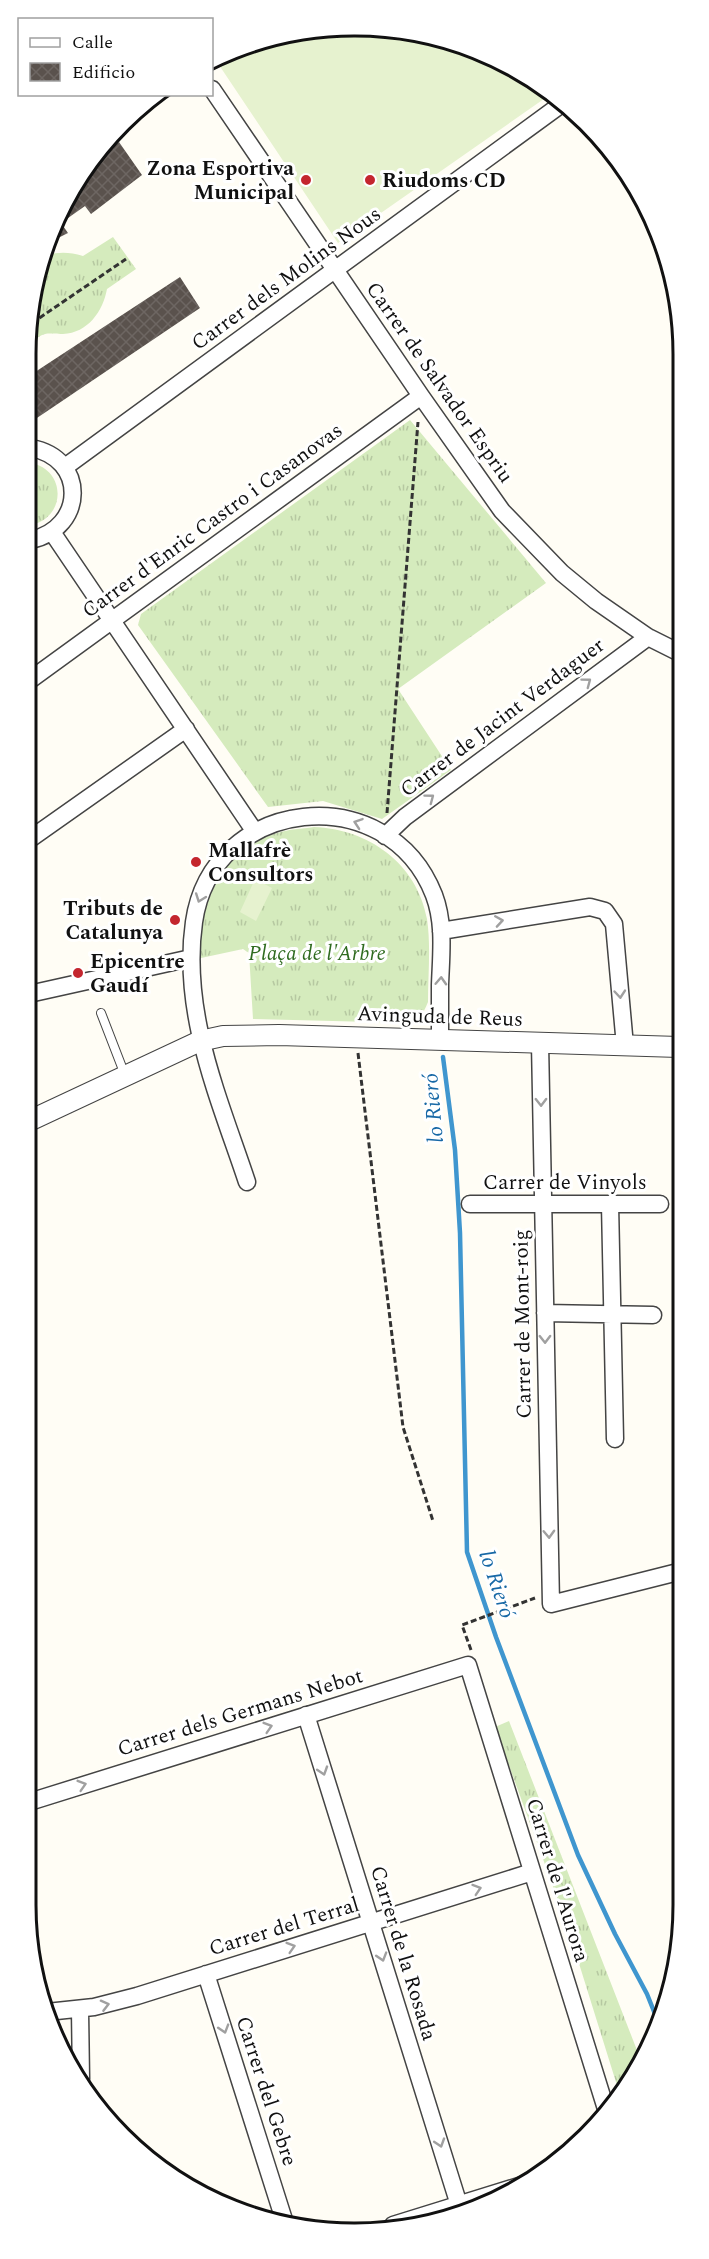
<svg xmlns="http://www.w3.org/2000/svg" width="709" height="2259" viewBox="0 0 709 2259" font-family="Spectral,serif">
<defs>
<pattern id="grass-tufts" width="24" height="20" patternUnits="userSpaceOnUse" patternTransform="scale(1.5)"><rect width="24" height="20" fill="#d5ebbd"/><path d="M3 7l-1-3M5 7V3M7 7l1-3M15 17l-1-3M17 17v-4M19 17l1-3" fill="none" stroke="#b6c8a1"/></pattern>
<pattern id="building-cross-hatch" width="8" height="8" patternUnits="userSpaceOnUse" patternTransform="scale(1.5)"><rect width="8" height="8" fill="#5a524d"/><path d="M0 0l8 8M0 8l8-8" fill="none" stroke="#6d6662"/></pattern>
</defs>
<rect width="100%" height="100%" fill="#fffdf5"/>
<!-- grass -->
<path fill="url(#grass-tufts)" d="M113,237L136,269L107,289C103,311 88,333 63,334C45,334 48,331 32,341V290L46,255C60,252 69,252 83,256Z
M410,420L546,583L398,689L451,770L382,819L323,801L268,807L138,625L141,614Z
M31,463C67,470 66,518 31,525Z
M314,827C368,829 417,863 427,919C431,945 428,975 428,1002C424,1012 421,1018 411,1023L253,1019L249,953L243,949L201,958C197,905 223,848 277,833C289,829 302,829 314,827Z
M509,1721L640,2058L628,2087L620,2095L567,1925L495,1727Z"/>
<!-- pitch -->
<path fill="#e6f2cf" d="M291,32H419L519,69L551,94L338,243L217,62Z
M255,879L272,888L256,921L240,912Z"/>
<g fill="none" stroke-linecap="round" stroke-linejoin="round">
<!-- stream -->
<path stroke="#3f96cf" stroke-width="4.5" d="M443,1057L455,1150L460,1233L467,1552L496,1637L578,1855L615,1934L647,1994L657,2019"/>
</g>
<!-- building -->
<path fill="url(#building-cross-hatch)" d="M119,142L142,175L91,214L85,206L61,223L68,233L52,241L81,171Z
M180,277L200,308L31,422L32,374Z"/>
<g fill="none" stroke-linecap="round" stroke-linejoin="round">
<!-- service casing -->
<g stroke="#444" stroke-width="10">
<path id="service" d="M101,1013L125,1075"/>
</g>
<!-- minor casing -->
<g stroke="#444" stroke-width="19">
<path id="minor" d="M212,89L421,396L502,511L562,573L596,601L648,637L680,653
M65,467L563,103
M52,532L255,832
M31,540C86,528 87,458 31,448
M30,680L421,396
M385,836L405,817L648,637
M30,839L186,729
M441,931L590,907L605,911L614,924L625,1046
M29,994L191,958
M540,1043L551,1604L678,1572
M247,1182C219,1098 181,1013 194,922C212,796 388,777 434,895C445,924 441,955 440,985C440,1004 440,1022 440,1040
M470,1204H660
M610,1204L615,1439
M545,1313L653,1315
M306,1715L459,2205
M26,1803L468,1665L606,2109
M206,1974L285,2223
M80,2010L81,2079
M47,2012L94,2007L137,1996L532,1872
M393,2225L522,2185"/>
</g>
<!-- tertiary casing -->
<g stroke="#444" stroke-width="22">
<path id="tertiary" d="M29,1121L200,1041L223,1036L279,1035L679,1047"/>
</g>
<!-- path -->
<path stroke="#333" stroke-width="3" stroke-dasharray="6 3" stroke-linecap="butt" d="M32,323L126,259
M387,813L418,422
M358,1053L403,1427L433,1521
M471,1650L462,1625L535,1598
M50,2029L56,2033L60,2045"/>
<!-- service -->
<use href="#service" stroke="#fff" stroke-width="8"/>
<!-- minor -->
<use href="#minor" stroke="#fff" stroke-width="16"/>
<!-- tertiary -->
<use href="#tertiary" stroke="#fff" stroke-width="20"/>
</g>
<!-- one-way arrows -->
<defs><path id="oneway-chevron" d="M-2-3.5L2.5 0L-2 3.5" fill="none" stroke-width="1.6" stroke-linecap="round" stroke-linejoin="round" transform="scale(1.5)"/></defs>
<g stroke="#a0a0a0">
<use href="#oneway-chevron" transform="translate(587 682) rotate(-37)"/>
<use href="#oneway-chevron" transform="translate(430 798) rotate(-37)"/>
<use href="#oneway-chevron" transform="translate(358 823) rotate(-161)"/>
<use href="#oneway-chevron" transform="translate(200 898) rotate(110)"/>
<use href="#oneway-chevron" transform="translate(499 921) rotate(-9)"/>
<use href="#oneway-chevron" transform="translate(441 981) rotate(-87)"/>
<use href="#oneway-chevron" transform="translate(620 994) rotate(85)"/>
<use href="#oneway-chevron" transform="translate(541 1102) rotate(89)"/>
<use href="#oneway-chevron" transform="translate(545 1339) rotate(89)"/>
<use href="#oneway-chevron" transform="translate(549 1534) rotate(88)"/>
<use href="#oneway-chevron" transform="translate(268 1727) rotate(-17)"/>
<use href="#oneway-chevron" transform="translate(323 1771) rotate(72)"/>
<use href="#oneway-chevron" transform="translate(82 1785) rotate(-17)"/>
<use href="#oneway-chevron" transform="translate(477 1889) rotate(-18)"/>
<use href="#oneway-chevron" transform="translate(291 1947) rotate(-17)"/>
<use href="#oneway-chevron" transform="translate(382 1957) rotate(73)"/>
<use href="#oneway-chevron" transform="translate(105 2005) rotate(-14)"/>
<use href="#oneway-chevron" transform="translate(224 2029) rotate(73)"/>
<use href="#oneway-chevron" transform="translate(440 2143) rotate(72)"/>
</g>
<!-- markers -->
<g fill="#c4262e" stroke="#fff" stroke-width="2">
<circle cx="306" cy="180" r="6"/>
<circle cx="370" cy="180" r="6"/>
<circle cx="196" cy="862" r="6"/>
<circle cx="175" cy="920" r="6"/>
<circle cx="78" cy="973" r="6"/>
</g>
<g text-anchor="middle" stroke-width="6" stroke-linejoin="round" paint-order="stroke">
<!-- poi labels -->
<g font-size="21" font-weight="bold" fill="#111" stroke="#fff" text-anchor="start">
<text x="294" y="175" text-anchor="end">Zona Esportiva<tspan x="294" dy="24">Municipal</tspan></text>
<text x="382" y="187">Riudoms CD</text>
<text x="208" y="857">Mallafrè<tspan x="208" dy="24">Consultors</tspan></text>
<text x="163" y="915" text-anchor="end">Tributs de<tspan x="163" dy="24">Catalunya</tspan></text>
<text x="90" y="968">Epicentre<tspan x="90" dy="24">Gaudí</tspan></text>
</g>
<!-- street labels -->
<g font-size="21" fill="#111" stroke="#fff">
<text transform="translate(286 278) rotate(-36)" y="7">Carrer dels Molins Nous</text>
<text transform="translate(440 382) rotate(55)" y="7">Carrer de Salvador Espriu</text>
<text transform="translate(212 520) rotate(-36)" y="7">Carrer d'Enric Castro i Casanovas</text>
<text transform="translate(502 717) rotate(-37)" y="7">Carrer de Jacint Verdaguer</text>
<text transform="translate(440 1016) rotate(2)" y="7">Avinguda de Reus</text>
<text x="565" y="1189">Carrer de Vinyols</text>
<text transform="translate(522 1324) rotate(-91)" y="7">Carrer de Mont-roig</text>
<text transform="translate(240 1712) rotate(-17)" y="7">Carrer dels Germans Nebot</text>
<text transform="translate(558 1880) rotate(73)" y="7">Carrer de l'Aurora</text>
<text transform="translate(284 1926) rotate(-17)" y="7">Carrer del Terral</text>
<text transform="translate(404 1953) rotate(73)" y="7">Carrer de la Rosada</text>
<text transform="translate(267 2091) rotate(72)" y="7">Carrer del Gebre</text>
</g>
<!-- park labels -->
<g font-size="21" font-style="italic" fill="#2f6b1f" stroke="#fff">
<text x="317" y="960">Plaça de l'Arbre</text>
</g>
<!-- water labels -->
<g font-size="22" font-style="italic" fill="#1768a6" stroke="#fff">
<text transform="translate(432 1108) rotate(-95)" y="8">lo Rieró</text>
<text transform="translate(498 1584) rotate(71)" y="8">lo Rieró</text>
</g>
</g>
<!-- crop -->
<path d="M0 0H709V2259H0ZM354 36H355A318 318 0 0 1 673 354V1905A318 318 0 0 1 355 2223H354A318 318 0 0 1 36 1905V354A318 318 0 0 1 354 36Z" fill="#fff" fill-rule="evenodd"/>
<path fill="none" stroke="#111" stroke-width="3" d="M354 36H355A318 318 0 0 1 673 354V1905A318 318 0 0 1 355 2223H354A318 318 0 0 1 36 1905V354A318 318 0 0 1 354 36Z"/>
<!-- legend -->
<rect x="18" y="18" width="195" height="78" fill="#ffffff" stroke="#a0a0a0" stroke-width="1.5"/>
<rect x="30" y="38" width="30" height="9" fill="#ffffff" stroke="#a0a0a0" stroke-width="1.5"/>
<text x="72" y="48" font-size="18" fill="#111111">Calle</text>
<rect x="30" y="63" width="30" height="18" fill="url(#building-cross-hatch)" stroke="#a0a0a0" stroke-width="1.5"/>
<text x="72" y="78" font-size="18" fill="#111111">Edificio</text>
</svg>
